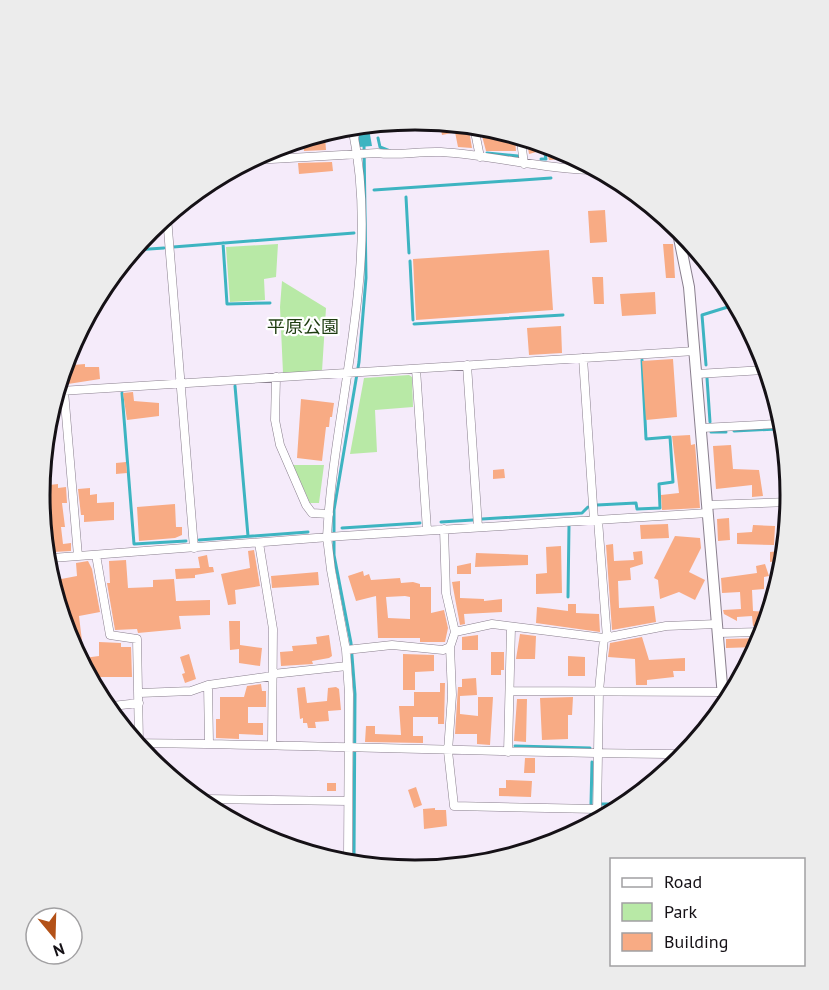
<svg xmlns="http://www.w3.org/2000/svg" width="829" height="990" viewBox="0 0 829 990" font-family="'PT Sans','Noto Sans JP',sans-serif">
<rect width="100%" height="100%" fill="#f5ebfa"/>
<!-- green -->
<path fill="#b8e9a6" d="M278,244L276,277L264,279L265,300L230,302L226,247Z
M282,281L326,308L322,371L283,373L280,307Z
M409,375L412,377L413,407L375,410L377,452L350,454L364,378Z
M293,465H324L319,503H310Z"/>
<!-- water -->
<path fill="#3db4c1" d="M369,129L372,146L359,147V131Z"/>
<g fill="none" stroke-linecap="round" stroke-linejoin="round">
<!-- stream -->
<path stroke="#3db4c1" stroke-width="3" d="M378,138L380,147L390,151
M487,153L518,156
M541,159H546L543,145
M374,190L551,178
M406,197L409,253
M223,243L227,304L270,303
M173,247L354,233
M135,250L164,248
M410,261L413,320
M414,324L563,315
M706,365L702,315L731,306
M707,378L710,422
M235,386L248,536
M122,393L134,544L186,541
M734,431L777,429
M711,432H726
M597,505L636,503L637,509L660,508L659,484L673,482L670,437L646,439L642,360
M482,519L582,513L588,507
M441,522L473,520
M342,528L420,523
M199,540L308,532
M568,597L569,525
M515,746L590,748
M591,804L592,762
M601,804H614
M591,820V813
M354,858L355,694L351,643L334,555V510L359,362L366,278L364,145
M363,860L460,861"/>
</g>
<!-- building -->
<path fill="#f8ab84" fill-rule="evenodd" d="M440,124L451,127L466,130L442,135Z
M469,130L472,148L458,147L455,132Z
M489,134L515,139L516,151H486L482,136Z
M325,137L326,150L304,151L303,142Z
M527,142L539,144L540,151L529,154Z
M560,149L572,158L549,160L547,153Z
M332,162L333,171L299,174L298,163Z
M605,210L607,242L590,243L588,211Z
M663,244H673L675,278H666Z
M549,250L553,310L416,320L413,259Z
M592,277H603L604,304H594Z
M655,292L656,314L622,316L620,294Z
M561,326L562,353L529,355L527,328Z
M673,359L677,417L646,420L642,361Z
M85,364V367H99L100,379L68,384V369H73V365Z
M133,392L134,401L159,403V416L127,420L123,393Z
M301,399L334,403L332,417H330L329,427H326L322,461L297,458Z
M690,435L691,445L695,444L700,508L662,510L661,495L679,493L672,436Z
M731,445L733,469L759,470L763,496L752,497V485L716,489L713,446Z
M126,462L127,473L116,474V463Z
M504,469L505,478L493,479V470Z
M58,484V488L66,487L67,503H62L65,527H61L63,544L71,543V551L54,552L53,541H48L39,495L41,486Z
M90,488V495L97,494V503L114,502V520L84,522V515H81L78,489Z
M175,504L176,527H182V535L175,538L139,541L137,507Z
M729,518L730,540L718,541L717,519Z
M668,524L669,538L641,539L640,525Z
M753,525L775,526L774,545L737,544V533L752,532Z
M675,536L700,538L701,548L689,572L705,580L695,600L679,592L660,599L658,580L654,578Z
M613,544L614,561L634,560L633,552L642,551L643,564L630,568L631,580L618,581L619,608L654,606L656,622L612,630L606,545Z
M561,546L562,593L536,594V574L547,573L546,547Z
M254,550L260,586L235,590L236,604L228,605L221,574L250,568L248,551Z
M779,551L777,561L770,562V552Z
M476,553L528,555V565L475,567Z
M207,555L209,567H213L214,572L195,575V578L176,579L175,569L200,568L198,557Z
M126,560L128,588L153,587V580L174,579L176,601L210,600V615L179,616L181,629L138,633L137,629L115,630L107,583H110L109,561Z
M88,561L92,569L100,612L79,616L84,658L99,656V642L121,643V647H131L132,677H93L67,638L61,603H64L62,587L57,588L56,580L77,576L76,563Z
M471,563V574H457V566Z
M765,564L769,576L764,577V589L752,590L753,611L767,612L764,626H753L752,616L737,617V621L724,614L723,610L741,609L740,592L722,593L721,578L757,573L756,566Z
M363,571L364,576L369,574L371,580L400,578L401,583L413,582L420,584V587H431V613L444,610L448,628L445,642H420V638H378L376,596L356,601L348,576ZM405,596L410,597V619L388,618L386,597Z
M318,572L319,585L272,588L271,576Z
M460,581V598L484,599V601L502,599V612L464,614L465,624L460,625L452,582Z
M568,604H576V613L599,614L600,632L536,623L537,607L568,611Z
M229,621H240V645L262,648L260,666L239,663V649L230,650Z
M520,634L536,636L535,659H516Z
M329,635L332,656L329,658L312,661L313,664L281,666L280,652L293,651L292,646L317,644L316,637Z
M478,635V650H462V637Z
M642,637L649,660L685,658V671H673L674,677L647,680V685H636L635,659L608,657L610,643Z
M761,638L756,647L726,648V639Z
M491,652H504V670H501V675H491Z
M189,654L196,679L185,683L182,674L185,673L180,657Z
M403,654L434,655V671L415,672V690H403Z
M568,656L585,657V676H568Z
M476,678L477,695L460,696V714L478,716V697H493L490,745L477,744V734H455L458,687H462V679Z
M440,683H445L444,724H438V717H413V736H423V743L365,742L366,726H375V734L401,735L399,706H414V692H440Z
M261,684L262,691H266V707H248V723H263V735L239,734V739L216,738V719H220V697H244L247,686Z
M305,687L307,703L327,701L328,688L336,687L339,689L341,710L328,711L329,721L315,722L316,728H308L307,723H303V718L300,719L297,688Z
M573,697L572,715H568V739L542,740L540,698Z
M517,699H527L526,742L514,741Z
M525,758H535V773H524Z
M506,780L532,781L531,797L499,796V788H506Z
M327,783H336V791H327Z
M416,787L422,805L414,808L408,790Z
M435,808V810H446L447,826L424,829L423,809Z"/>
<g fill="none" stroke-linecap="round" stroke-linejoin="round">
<!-- minor casing -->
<g stroke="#897f8d" stroke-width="9">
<path id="minor" d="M475,132L480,157
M521,141L524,164
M252,160L377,153C398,156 419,151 441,152C492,155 541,169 592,170
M167,217L194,548
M583,358L594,520
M467,365L478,527
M416,369L427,530
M697,374L765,370
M276,377L275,420L280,445L306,505L312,513L329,514
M60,391L695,351
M64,391L78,556
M702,428L776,424
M708,505L789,502
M598,520L607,638
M259,543L273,629L272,744
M96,555L110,635L137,639L139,743
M52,558L342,536L708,513
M455,632L492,624L604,638L666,626L717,624
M718,633L763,632
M450,647L452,695L448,751L454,806L597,809
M346,650L331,570L327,537C334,403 381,266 353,132
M273,674L347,666
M208,685L209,743
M510,691L722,692
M140,693L191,691L208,685L273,676
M112,706L139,703
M137,743C320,745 502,753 684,754
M508,752L511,627
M206,799L348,801
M597,816L599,691L604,638
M348,857L349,694L346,650L392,645L443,650L450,647L455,632L446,593L444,529"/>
</g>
<!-- tertiary casing -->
<g stroke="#897f8d" stroke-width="12">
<path id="tertiary" d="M677,228L689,287L723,697"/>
</g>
<!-- minor -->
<use href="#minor" stroke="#fff" stroke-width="8"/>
<!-- tertiary -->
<use href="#tertiary" stroke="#fff" stroke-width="10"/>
</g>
<g text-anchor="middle" stroke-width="4.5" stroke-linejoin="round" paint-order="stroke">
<!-- park labels -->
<g font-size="18" fill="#1d3c0f" stroke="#fff">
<text x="303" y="333">平原公園</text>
</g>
</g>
<!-- crop -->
<path d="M0 0H829V990H0ZM50 495a365 365 0 1 1 730 0a365 365 0 1 1-730 0Z" fill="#ececec" fill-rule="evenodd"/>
<path fill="none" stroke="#151116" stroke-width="3" d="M50 495a365 365 0 1 1 730 0a365 365 0 1 1-730 0Z"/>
<!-- legend -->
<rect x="610" y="858" width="195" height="108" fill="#ffffff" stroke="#a1a0a2" stroke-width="1.5"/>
<rect x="622" y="878" width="30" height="9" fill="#ffffff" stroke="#a1a0a2" stroke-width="1.5"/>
<text x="664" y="888" font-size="18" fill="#151116">Road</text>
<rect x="622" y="903" width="30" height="18" fill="#b8e9a6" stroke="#a1a0a2" stroke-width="1.5"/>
<text x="664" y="918" font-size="18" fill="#151116">Park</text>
<rect x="622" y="933" width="30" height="18" fill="#f8ab84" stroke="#a1a0a2" stroke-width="1.5"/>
<text x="664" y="948" font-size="18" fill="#151116">Building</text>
<!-- north arrow -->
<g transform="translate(54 936) rotate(161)"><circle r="28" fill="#ffffff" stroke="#a1a0a2" stroke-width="1.5"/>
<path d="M0-4.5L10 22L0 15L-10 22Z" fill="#b35117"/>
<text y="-9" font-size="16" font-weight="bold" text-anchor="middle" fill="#151116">N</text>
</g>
</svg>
